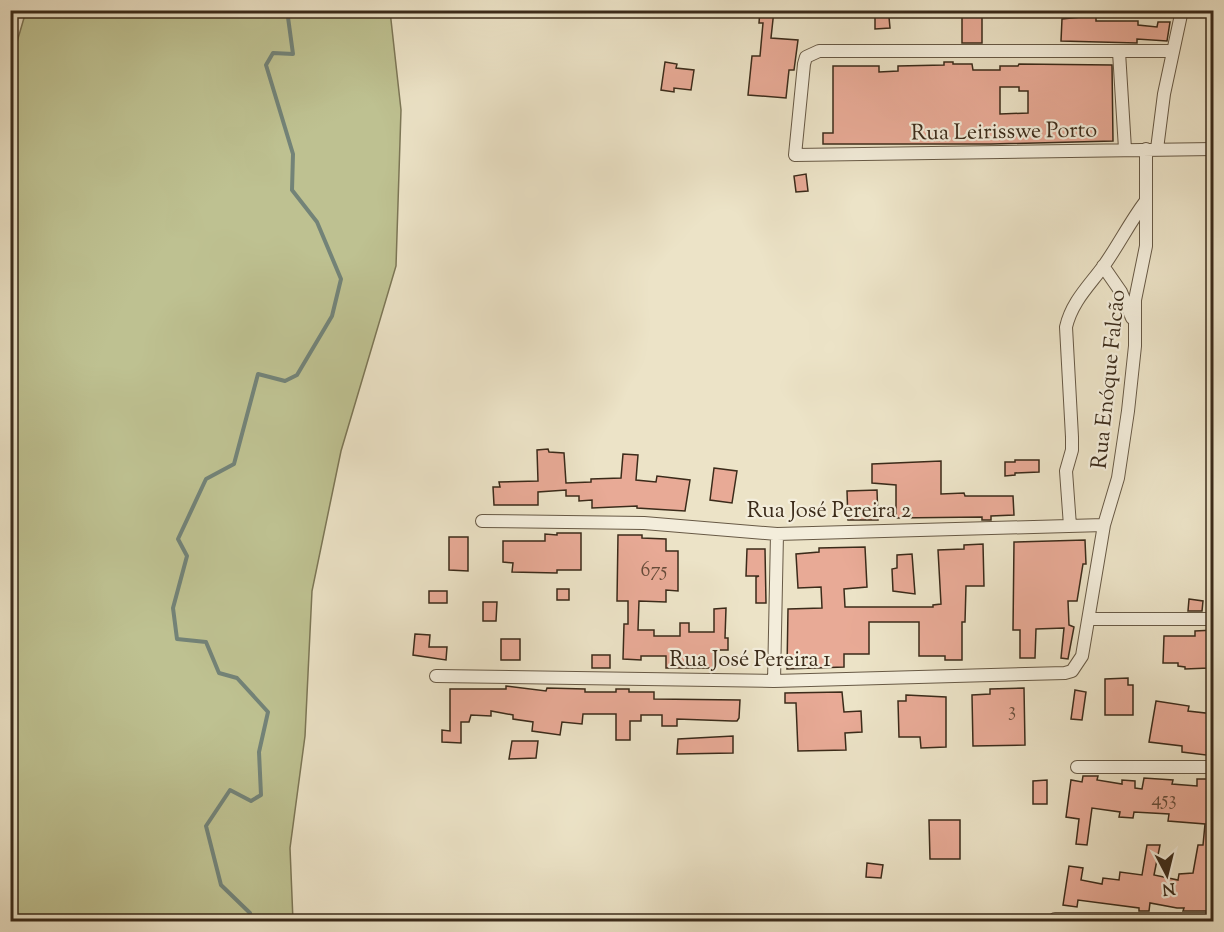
<svg xmlns="http://www.w3.org/2000/svg" width="1224" height="932" viewBox="0 0 1224 932" font-family="'Sorts Mill Goudy',serif">
<rect width="100%" height="100%" fill="#ece3c7"/>
<filter id="stains"><feTurbulence type="fractalNoise" baseFrequency=".00333" numOctaves="4"/><feColorMatrix values="0 0 0 0 .2 0 0 0 0 .09 0 0 0 0 .02 0 0 0 .5 -.17"/></filter>
<radialGradient id="worn" r=".72"><stop offset=".6" stop-color="#630" stop-opacity="0"/><stop offset="1" stop-color="#630" stop-opacity=".3"/></radialGradient>
<!-- green -->
<path fill="#bec191" stroke="#7c7656" stroke-width="1.5" d="M26,11H390L401,110L396,266L341,451L312,591L305,736L290,848L293,921H11L10,66Z"/>
<g fill="none" stroke-linecap="round" stroke-linejoin="round">
<!-- stream -->
<path stroke="#738378" stroke-width="4" d="M252,922L250,913L221,885L206,826L230,790L251,801L261,795L259,752L268,712L237,678L219,673L206,642L177,639L173,608L187,556L178,539L206,479L234,464L258,374L285,381L297,375L332,316L341,279L317,222L292,190L293,154L266,65L273,53L293,54L287,10"/>
</g>
<!-- building -->
<path fill="#e8aa96" stroke="#3b2b1a" stroke-width="1.5" fill-rule="evenodd" d="M760,10H774L771,38L798,40L794,70H789L786,98L748,95L752,56H760L763,23H759Z
M875,17H889L890,28L875,29Z
M962,17H982V43H962Z
M1081,17H1096V21H1138V25L1157,27L1158,22H1170L1167,41L1137,39V43L1061,41L1062,19Z
M665,62L677,64L676,68L694,70L691,90L674,88V92L661,90Z
M944,62H953V64H972L973,70H1000V66H1018L1019,64L1112,65L1113,141L991,144H823V133H833V66H879V72L898,71V66L944,65ZM1000,87H1019V91H1028V113L1000,114Z
M806,174L808,191L796,192L794,176Z
M548,449L549,452L564,453L566,483L591,482V479L621,478L623,454L638,455L636,480L656,482L657,476L690,480L685,511L637,508V506L592,508V500L579,501V496H566V490L538,492V505H494L493,487H500L499,482L538,481L537,450Z
M1015,460H1039V472L1015,473V475L1005,476V462H1015Z
M941,461V494L964,493L965,496H1013L1014,515L991,516V520H982V517L896,518V485L872,483V464Z
M714,468L737,471L732,503L710,500Z
M877,490L878,520H848L847,491Z
M557,533H581V570H557V573L512,572L513,563L503,562V541H545V534L557,535Z
M618,535H642V538L666,539V551H678V591L666,590V602L639,601L638,630H654V636H680V623H689V632H714V609L726,608L725,638H728V650H713V668H666V656H641V660L623,659L624,624H628V601H617Z
M449,537H468V571L449,570Z
M1085,540L1086,564H1083L1077,601H1068L1069,625L1074,627L1068,659L1061,658L1064,628L1036,629L1035,658H1020V630H1013L1014,542Z
M983,544L984,586H966L965,622H962V660H945V656H919V622H869V654H844V667L787,669L788,609L822,608L821,587L798,588L796,554L819,552V548L865,547L867,587L844,589L845,607H933V605L941,604L938,550L964,549V545Z
M747,549H765L766,603H756V577L759,576H746Z
M912,554L915,594L893,591L892,569L897,568V555Z
M557,589H569V600H557Z
M429,591H447V603H429Z
M1189,599L1203,601L1202,611H1188Z
M483,602H497L496,621H483Z
M1214,630V663L1209,664V668L1185,669V667L1178,666V663H1163L1164,636H1195V631Z
M415,634L430,635L429,647H447L446,660L413,655Z
M501,639H520V660H501Z
M592,655H610V668H592Z
M1128,678V685H1133V715H1105V679Z
M506,686L546,691L547,688L585,689V692H616V689H629V692H654V699L740,700L739,718L737,721H732L677,719V726H662V715H641V721H630V740H616V714H583L582,724L562,722L560,735L532,731L533,722L513,719V715L491,711V716L471,715L469,722H461V743L442,742V730L450,731V689H506Z
M1024,688L1025,745L973,746L972,695L990,694V689Z
M1075,690L1086,692L1082,720L1071,719Z
M842,692L844,712L861,711L862,732L845,733L846,750L798,751L796,703H785V693Z
M906,695L946,697V747L921,748L920,737H899L898,701H906Z
M1156,701L1189,706L1188,711L1214,714V756L1182,752V746L1149,742Z
M733,736V753L677,754L678,739Z
M512,741H538L536,758L509,759Z
M1083,776H1098L1097,780L1122,784V780L1135,781V788L1142,789L1144,778L1173,780L1172,784L1197,786V779H1214L1213,911H1183L1184,908H1177L1150,903L1149,911H1139V908L1078,900L1077,907L1063,905L1069,866L1083,868L1081,880L1102,884L1103,878L1119,880L1120,872L1142,875L1147,845H1160L1154,875L1178,880L1179,874L1193,873L1198,845H1203L1205,824L1168,821L1169,814L1134,812L1133,818L1119,817L1120,812L1092,808L1087,845L1076,844L1079,819L1066,817L1071,780L1082,782Z
M1047,780V804H1033V781Z
M929,820H960V859H930Z
M867,863L883,865L881,878L866,877Z"/>
<g fill="none" stroke-linecap="round" stroke-linejoin="round">
<!-- street casing -->
<g stroke="#675945" stroke-width="14">
<path id="street" d="M1173,51H819L806,57L804,64L795,155L1214,149
M1119,52L1125,149
M1157,149L1164,94L1182,10
M1103,266L1121,292L1132,318
M482,521L644,523L777,534L1104,525
M1070,526L1066,471L1072,450V437L1066,327C1072,301 1090,285 1105,264C1119,244 1130,222 1145,202
M1089,619H1214
M436,676L774,681L1065,673L1072,671L1082,656L1104,525L1118,478L1128,411L1135,346V300L1146,246V149
M774,681L777,534
M1077,767H1214
M1055,919H1214"/>
</g>
<!-- street -->
<use href="#street" stroke="#f3eddb" stroke-width="12"/>
</g>
<g text-anchor="middle" stroke-width="4.5" stroke-linejoin="round" paint-order="stroke">
<!-- number labels -->
<g font-size="20" fill="#664b39">
<text x="654" y="576">675</text>
<text x="1012" y="716">3</text>
<text x="1164" y="805">453</text>
</g>
<!-- street labels -->
<g font-size="22" fill="#3b2b1a" stroke="#f3eddb">
<text transform="translate(1004 130) rotate(-1)" y="8">Rua Leirisswe Porto</text>
<text transform="translate(1107 379) rotate(-84)" y="8">Rua Enóque Falcão</text>
<text x="829" y="517">Rua José Pereira 2</text>
<text x="750" y="666">Rua José Pereira 1</text>
</g>
</g>
<!-- margin -->
<rect width="1224" height="932" fill="none" stroke="#ece3c7" stroke-width="36"/>
<rect x="12" y="12" width="1200" height="908" fill="none" stroke="#3b2b1a" stroke-width="3"/>
<rect x="18" y="18" width="1188" height="896" fill="none" stroke="#3b2b1a" stroke-width="1.5"/>
<!-- north arrow -->
<g transform="translate(1167 875) rotate(173)" stroke="#f3eddb" stroke-width="4.5" paint-order="stroke">
<path d="M0-4.5L10 22L0 15L-10 22Z" fill="#3b2b1a"/>
<text y="-9" font-size="16" font-weight="bold" text-anchor="middle" fill="#3b2b1a">N</text>
</g>
<rect width="100%" height="100%" filter="url(#stains)"/>
<rect width="100%" height="100%" fill="url(#worn)"/>
</svg>
